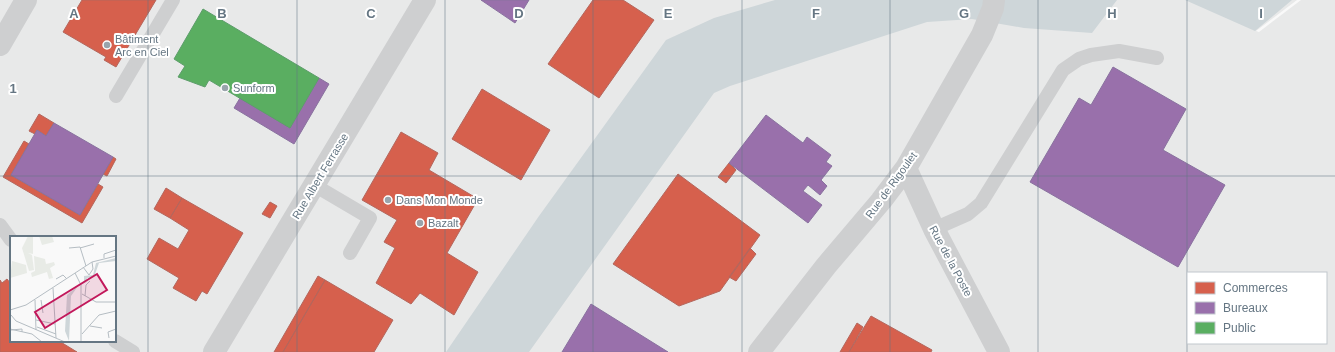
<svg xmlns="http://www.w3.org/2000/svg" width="1335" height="352" viewBox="0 0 1335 352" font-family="Arial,sans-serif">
<rect width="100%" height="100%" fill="#f9f9f9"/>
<!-- built -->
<path fill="#e8e9e9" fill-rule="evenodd" d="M0,0H1297L1256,31L1259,32L1301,0H1335V352H0ZM11,237H115V341H11ZM1188,273H1326V343H1188Z"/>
<!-- water -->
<path fill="#ced6d9" d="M775,0H1117L1092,33L1024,28L972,19L927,22L730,86L714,93L529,352H446L539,216L666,40L714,18Z
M1185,0H1292L1255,31Z"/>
<!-- shops -->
<path fill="#d6604d" stroke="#b4675d" d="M82,0H156L116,67L104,60L106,57L63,32Z
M593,0H623L654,20L599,98L548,64Z
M482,89L550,130L521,180L452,139Z
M39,114L54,123L46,136L37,130L35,134L29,131Z
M401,132L438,153L429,170L478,199L447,253L478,272L454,315L420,293L411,304L376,283L395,248L384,242L397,220L362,200Z
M24,141L29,144L11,175L80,215L98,184L103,187L82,223L3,177Z
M113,157L116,159L107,176L103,174Z
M729,163L736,170L726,183L718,177Z
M678,174L760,235L720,291L679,306L613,264Z
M166,188L182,198L170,218L154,209Z
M182,198L243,233L207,294L202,291L196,301L173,288L179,278L147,259L159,238L178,249L189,230L170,218Z
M270,202L277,206L270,218L262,214Z
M750,248L756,254L736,281L729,277Z
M318,276L325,280L283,352H274Z
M7,279L11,284V341H59L77,352H0V280L2,283Z
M325,280L393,320L374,352H283Z
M871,316L932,350L931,352H849Z
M857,323L863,327L849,352H840Z"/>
<!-- offices -->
<path fill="#9970ab" stroke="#89729f" d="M481,0H529L515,23Z
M1113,67L1186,109L1163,150L1225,185L1178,267L1030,182L1079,98L1091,105Z
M319,78L329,84L294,144L234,108L240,98L290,128Z
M766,115L803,143L807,137L831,155L826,162L832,166L821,180L827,186L820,195L808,185L803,191L822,205L808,223L729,163Z
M54,123L113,157L80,215L11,175L37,130L46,136Z
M591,304L668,352H562Z"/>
<!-- public -->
<path fill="#5aae61" stroke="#5d9d6b" d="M203,9L319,78L290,128L209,80L205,87L178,77L185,66L174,59Z"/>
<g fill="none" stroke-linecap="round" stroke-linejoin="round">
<!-- service -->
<path stroke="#cecfd0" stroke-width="14" d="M116,96L173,0
M314,185L370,218L350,253
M0,225L11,240
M934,229L968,214L981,203L1063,70L1079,59L1091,55L1119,51L1157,58
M115,341L133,352"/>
<!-- minor -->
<path stroke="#cecfd0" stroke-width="22" d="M0,45L26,0
M906,168L934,229L999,352
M214,352L425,0
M759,352L826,266L881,201L906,168L982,35L993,8L994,0"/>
</g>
<!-- grid -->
<path fill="none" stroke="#657683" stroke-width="1" stroke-opacity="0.55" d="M148,0V352M297,0V352M445,0V352M593,0V352M742,0V352M890,0V352M1038,0V352M1187,0V352M0,176H1335"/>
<!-- markers -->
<g fill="#99a4ac" stroke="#fff" stroke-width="1.5">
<circle cx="107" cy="45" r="4"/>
<circle cx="225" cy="88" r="4"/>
<circle cx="388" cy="200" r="4"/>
<circle cx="420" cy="223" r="4"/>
</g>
<g text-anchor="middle" stroke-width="4" stroke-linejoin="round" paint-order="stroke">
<!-- poi labels -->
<g font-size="11" fill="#657683" stroke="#fff" text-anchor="start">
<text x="115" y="43">Bâtiment<tspan x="115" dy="13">Arc en Ciel</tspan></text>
<text x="233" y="92">Sunform</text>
<text x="396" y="204">Dans Mon Monde</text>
<text x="428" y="227">Bazalt</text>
</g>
<!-- street labels -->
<g font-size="11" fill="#657683" stroke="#fff">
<text transform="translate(320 176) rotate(-59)" y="4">Rue Albert Ferrasse</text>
<text transform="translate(891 185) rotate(-54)" y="4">Rue de Rigoulet</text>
<text transform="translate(951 261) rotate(62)" y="4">Rue de la Poste</text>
</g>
</g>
<!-- overview -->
<g transform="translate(10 236)">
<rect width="106" height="106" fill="#f9f9f9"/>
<path d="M18,0H23V18L18,17L22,19L24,34L19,35L12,12ZM29,0H42L44,6L32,9ZM24,20L35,23L36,28L44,26L45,29L40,32L43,42L39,43L37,36L22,41L21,37L25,35ZM2,25L16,29L17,37L0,42Z" fill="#e8ebe6"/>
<path d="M106,22V25L89,27L84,41L77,42L76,46L68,50L61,60L59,105L55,95L57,59L74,45V40L83,39L86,27Z" fill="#ced6d9"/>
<path fill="none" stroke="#b5bdc3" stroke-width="1" d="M59,12L70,11L76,30M70,12L84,8M94,22V18L106,14M73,31L79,39L83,33L82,26M65,37L71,49V106M46,43L53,39L57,43M43,52L46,102M72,58L86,66H106M75,60L76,49L80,45M25,64L26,94M31,64L33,77M0,74L16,69L82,26L106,20M1,79L6,85L55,106M26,84L45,88M80,90L92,92M27,91L46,98M0,93L22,98L32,106M1,94L12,93V96M72,98L89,79L106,75M99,102L98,96L106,93"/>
<path fill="#c2185b" fill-opacity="0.15" stroke="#c2185b" stroke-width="2" d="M87,38L97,54L35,92L25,76Z"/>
<rect width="106" height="106" fill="none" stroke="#657683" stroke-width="2"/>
</g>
<g font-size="13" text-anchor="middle" font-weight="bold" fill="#657683" stroke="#fff" stroke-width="4" stroke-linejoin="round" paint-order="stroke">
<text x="74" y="18">A</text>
<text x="222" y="18">B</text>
<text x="371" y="18">C</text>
<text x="519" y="18">D</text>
<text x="668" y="18">E</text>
<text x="816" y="18">F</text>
<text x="964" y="18">G</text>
<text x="1112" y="18">H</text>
<text x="1261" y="18">I</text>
<text x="13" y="93">1</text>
</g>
<!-- legend -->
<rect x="1187" y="272" width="140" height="72" fill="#ffffff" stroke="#c1c8cd"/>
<rect x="1195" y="282" width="20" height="12" fill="#d6604d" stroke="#c1c8cd"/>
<text x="1223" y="292" font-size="12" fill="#657683">Commerces</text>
<rect x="1195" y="302" width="20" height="12" fill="#9970ab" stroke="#c1c8cd"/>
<text x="1223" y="312" font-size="12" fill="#657683">Bureaux</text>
<rect x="1195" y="322" width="20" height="12" fill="#5aae61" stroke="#c1c8cd"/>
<text x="1223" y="332" font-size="12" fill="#657683">Public</text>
</svg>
